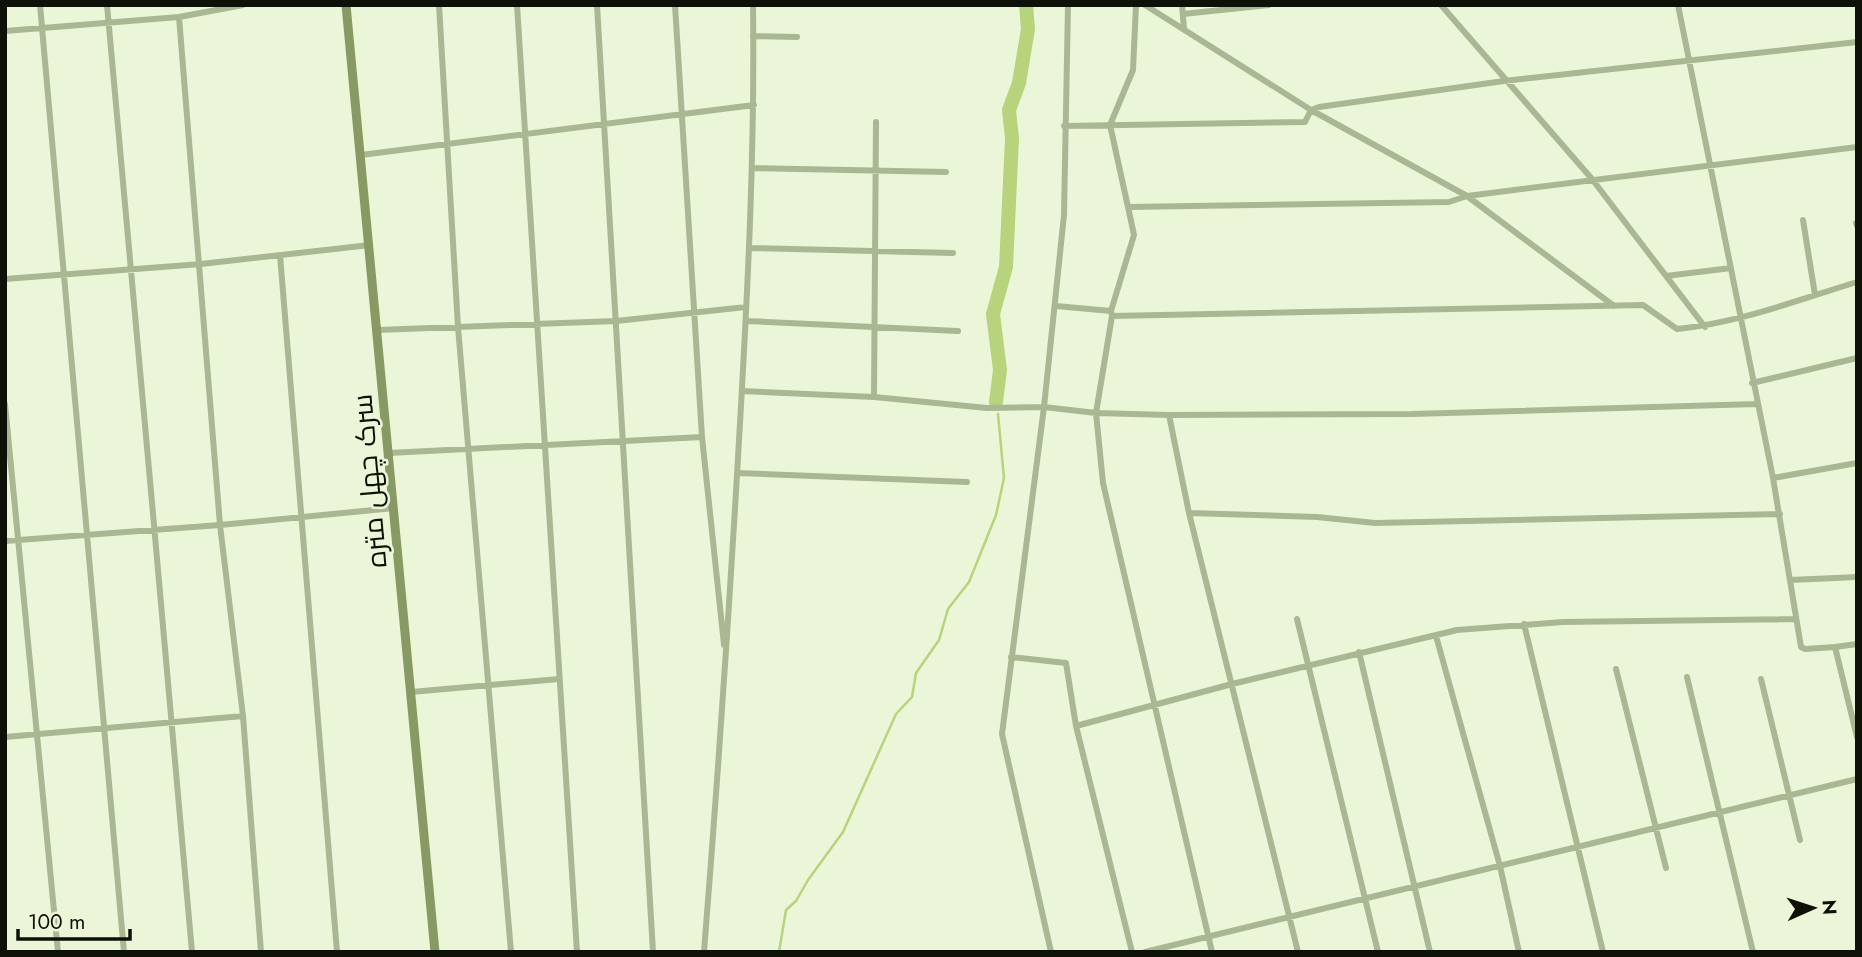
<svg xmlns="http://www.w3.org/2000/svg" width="1862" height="957" viewBox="0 0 1862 957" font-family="Jost,Cairo,sans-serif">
<rect width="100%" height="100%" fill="#ebf6d8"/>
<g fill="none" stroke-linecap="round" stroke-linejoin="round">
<!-- stream -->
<path stroke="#b7d37c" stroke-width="2.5" d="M779,952L786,910L796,901L808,880L843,832L896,714L912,697L916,673L939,640L948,609L969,582L996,515L1004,478L998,414"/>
<!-- river -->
<path stroke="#b7d37c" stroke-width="14" d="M996,402L1000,370L993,314L1006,267L1012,138L1009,110L1019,83L1028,29L1026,5"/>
<!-- street -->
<path stroke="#aab793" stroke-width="6" d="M40,5L124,952
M107,5C137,321 163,636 192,952
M439,5L458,327L511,952
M517,5L577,952
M597,5L653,952
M675,5L702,437L724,645
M1145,5L1311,110L1467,196L1614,306
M1182,5L1184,29
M1441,5L1592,179L1705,327
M1678,5L1773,478L1801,647L1805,649L1835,647L1857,737
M1183,14L1269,5
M179,17L220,525L243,716L261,952
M5,31L179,17L243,5
M753,36L797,37
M1064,126L1305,122L1311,110L1319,107L1504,81L1857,42
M361,155L754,105
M752,168L946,172
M1128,207L1110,125L1133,70L1136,5
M1803,220L1815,295
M1856,223L1857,226
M749,248L953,253
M280,255L337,952
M1666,276L1731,268
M5,279L201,264L370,245
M1056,306L1111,311L1112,316L1643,305L1677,329C1738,323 1798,300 1857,282
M1111,311L1134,235L1128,207L1449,202L1467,196L1857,147
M1112,316L1096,413L1103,483L1212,952
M746,321L958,331
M377,330L616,321L746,307
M1752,383L1857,358
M742,391L874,397L987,408L1044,407L1096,413L1169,415L1412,414L1757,404
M874,397L876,122
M5,404L58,952
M1169,415L1189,513L1298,952
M389,453L702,437
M737,473L967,482
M1773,478L1857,463
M1189,513L1317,517L1375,523L1780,514
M5,541L220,525L394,508
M1790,580L1857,577
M1297,619L1378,952
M1524,624L1603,952
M1436,636L1500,866L1519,952
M1835,647L1857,644
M1359,652L1430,952
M1011,657L1066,663L1076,726L1132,952
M1616,669L1666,868
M1687,677L1753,952
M1761,679L1800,840
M411,692L559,679
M1076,726L1232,684L1457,630L1563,622L1796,619
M5,737L243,716
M704,952C718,776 730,600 740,423C748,284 755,145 753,5
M1051,952L1002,734L1044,407L1064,215L1068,5
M1145,952L1857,779"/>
<!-- secondary -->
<path stroke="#889a63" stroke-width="9" d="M346,5L435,952"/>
</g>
<g text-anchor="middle" stroke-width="5" stroke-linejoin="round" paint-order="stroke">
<!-- street labels -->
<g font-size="28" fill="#0e1107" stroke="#ebf6d8">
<text transform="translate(369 481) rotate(-95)" y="10">سرک چهل متره</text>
</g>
</g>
<!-- border -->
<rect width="1862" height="957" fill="none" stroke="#0e1107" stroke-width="14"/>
<!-- north arrow -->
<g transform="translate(1813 908) rotate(87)" stroke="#ebf6d8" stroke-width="5" paint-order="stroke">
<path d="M0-5L12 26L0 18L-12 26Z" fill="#0e1107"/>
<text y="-10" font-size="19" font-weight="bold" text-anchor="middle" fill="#0e1107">N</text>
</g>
<!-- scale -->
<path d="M18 929v10h112v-10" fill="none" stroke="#0e1107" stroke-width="3.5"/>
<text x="28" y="929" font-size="21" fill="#0e1107" stroke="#ebf6d8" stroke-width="5" paint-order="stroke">100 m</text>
</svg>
